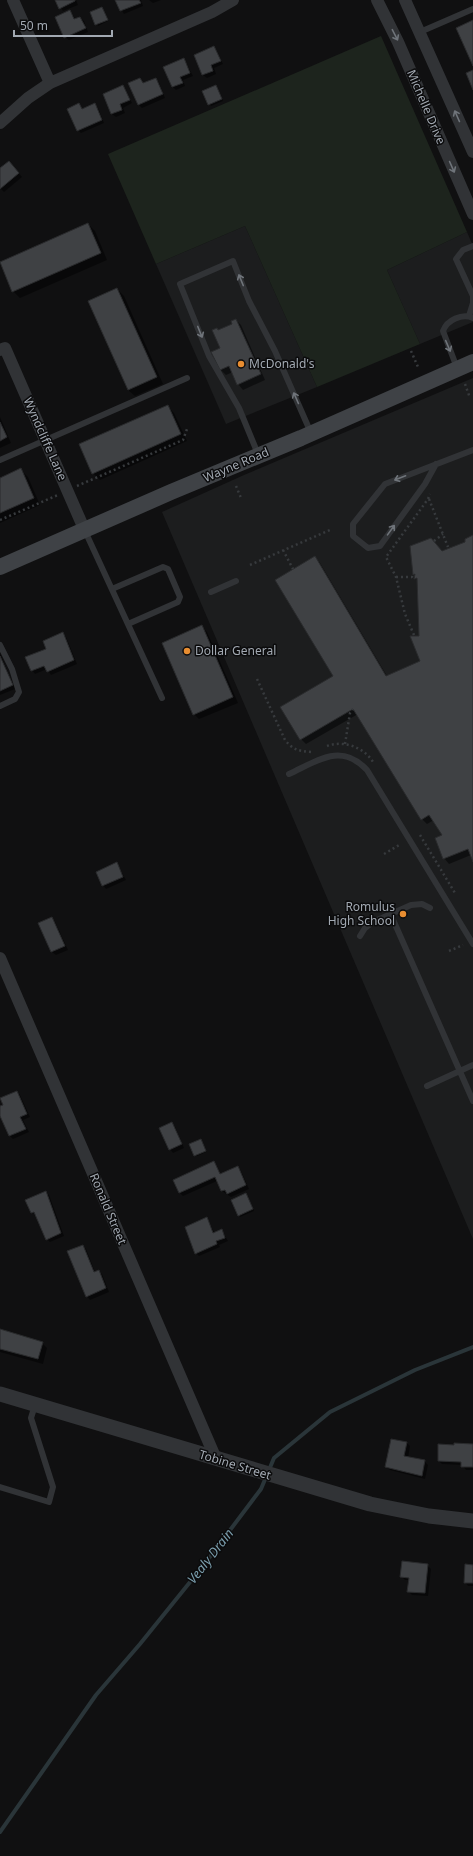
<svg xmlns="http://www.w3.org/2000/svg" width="473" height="1856" viewBox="0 0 473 1856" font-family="'Noto Sans',sans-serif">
<rect width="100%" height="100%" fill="#101011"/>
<!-- built -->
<path fill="#1c1d1e" d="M245,226L317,387L226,424L156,264Z
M467,232L473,246V322L420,344L387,270Z
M473,378V1239L162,512L244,475Z"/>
<!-- green -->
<path fill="#1d241d" d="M381,36L467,232L387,270L420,344L317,387L245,226L156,264L108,154Z"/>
<!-- shadow -->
<path fill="#0007" d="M56,0H76L78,5L63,11Z
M116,0H141L143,6L124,14Z
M149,0H161L153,3Z
M102,8L108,21L98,26L91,13Z
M70,11L76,20L80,18L84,21L88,32L69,40L65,37Z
M214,47L223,64L214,68L216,74L207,78L203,75L195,55Z
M184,59L193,76L183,80L185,86L176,90L173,87L165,67Z
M140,79L144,84L155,79L159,83L165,98L142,108L139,105Z
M123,86L132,103L123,108L125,113L116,117L112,114L104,94Z
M217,87L223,101L211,106L203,91Z
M79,105L83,109L94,105L98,108L104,123L81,133L78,130Z
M12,166L22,177L4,192L0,188V170Z
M88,224L95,231L107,260L20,298L13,291Z
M117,289L124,296L163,384L135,396L128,390Z
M236,320L241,325L265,380L243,390L238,384L233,372L226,375L221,370L222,349Z
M167,406L174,413L187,441L100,480L93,473Z
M0,417L11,443L0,448Z
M21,470L28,477L40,505L0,523V479Z
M473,536V859L471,855L449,864L444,858L443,835L434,820L427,824L422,819L358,714L306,744L301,739L334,676L315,557L320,563L387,676L421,661L418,582L414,574L442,551L466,542Z
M202,627L207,632L238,703L199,719L194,714Z
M62,634L66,637L77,664L51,675L47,669L35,674L32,670L47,649Z
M0,653L15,689L0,695Z
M117,864L126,880L106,889L103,885Z
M52,918L55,922L68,950L56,955L52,952L40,924Z
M17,1092L20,1095L30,1117L23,1120L29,1132L13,1139L10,1136L0,1113V1107L4,1105Z
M172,1124L175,1127L184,1148L173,1153L170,1149Z
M201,1140L206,1152L197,1156L195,1155Z
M214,1163L221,1175L238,1168L241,1171L249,1189L231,1197L222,1191L217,1181L183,1196L180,1193L175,1180Z
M46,1192L49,1195L64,1236L50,1242L47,1239L36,1215L32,1212Z
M246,1194L254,1211L240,1217L232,1200Z
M206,1219L215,1233L222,1231L228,1241L219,1245L220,1247L199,1256L196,1253Z
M82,1246L86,1249L95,1272L98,1271L102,1274L109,1292L90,1300L87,1296Z
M0,1330L42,1343L47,1348L43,1364L0,1352Z
M407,1443L410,1446L408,1458L424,1461L428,1465L425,1479L390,1470L386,1467Z
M473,1445V1470H466L462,1465L442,1464L439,1461L455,1446Z
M427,1565L431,1569L428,1596L412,1595L408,1591L409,1580H405L401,1576Z
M473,1566V1586H468L465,1582Z"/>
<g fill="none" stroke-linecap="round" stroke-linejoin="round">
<!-- stream -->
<path stroke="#2a3539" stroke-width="4" d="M0,1832L96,1695L140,1644L203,1566L261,1489L274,1458L330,1412L415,1370L473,1347"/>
</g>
<!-- building -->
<path fill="#3f4144" stroke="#2a2b2d" d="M55,0H75V1L59,9Z
M115,0H139L141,3L120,11Z
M102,7L108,20L95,25L90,12Z
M70,10L74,19L80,17L86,28L64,38L55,17Z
M473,20V66L456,28Z
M214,46L221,61L211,65L213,71L202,75L194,55Z
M184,58L190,73L180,77L183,83L172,87L163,67Z
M473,70V90L466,73Z
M140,78L143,83L156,78L163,94L138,105L128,83Z
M123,85L130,100L120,104L122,110L111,114L103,94Z
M216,85L222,99L208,105L202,91Z
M79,103L82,109L95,103L102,120L77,131L67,109Z
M9,161L19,173L0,189V168Z
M88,223L101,253L12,292L0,262Z
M117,288L157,377L128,390L88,301Z
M236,319L261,374L237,385L229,366L220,370L211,352L220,348L212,330L217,328L218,330L232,324L231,321Z
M168,405L181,434L92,474L79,444Z
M0,422L7,437L0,441Z
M21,468L34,498L0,513V478Z
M473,535V862L468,849L443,859L435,838L442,835L429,815L421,820L353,709L300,740L280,707L333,676L275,580L315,556L386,676L420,661L410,636H419L417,578L414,579L415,574L413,575L410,546L431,538L442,551L465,542V539Z
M202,625L233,697L193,715L162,643Z
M63,632L74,660L47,672L44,666L31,671L25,657L46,649L43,641Z
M0,656L13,685L0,691Z
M117,862L123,877L102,886L96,872Z
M52,917L65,946L51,952L38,923Z
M17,1091L27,1114L20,1117L26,1129L9,1136L0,1116V1106L3,1105L0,1098Z
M172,1122L182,1144L169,1150L159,1128Z
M201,1139L206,1151L194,1156L189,1144Z
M214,1161L220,1174L238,1166L246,1185L227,1194L225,1190L221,1191L215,1177L179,1193L173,1180Z
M46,1191L61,1233L46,1240L34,1212L31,1213L25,1200Z
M246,1193L253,1209L238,1216L231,1200Z
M207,1217L213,1233L222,1229L225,1238L216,1241L217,1244L195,1254L185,1227Z
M83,1245L94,1272L99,1270L106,1288L86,1297L67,1251Z
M0,1329L43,1342L38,1359L0,1349Z
M391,1439L407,1442L404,1456L425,1460L422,1476L385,1467Z
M454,1443L473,1444V1467H461V1462L438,1461V1444L454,1445Z
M402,1561L428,1564L425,1593L407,1592L409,1578L400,1577Z
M465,1564L473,1565V1583H464Z"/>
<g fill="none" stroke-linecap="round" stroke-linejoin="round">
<!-- path -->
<path stroke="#373a3d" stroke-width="2.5" stroke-dasharray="2 3" stroke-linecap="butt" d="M411,351L418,367
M465,384L470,398
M77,486L183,440L187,429
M236,486L241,498
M429,499L448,547
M0,520L58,495
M434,541L443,534
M283,550L293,569
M250,565L330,530
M396,577H412L414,579
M414,635L405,614L396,577L386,557L428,499L430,494
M257,679L285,740C293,750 299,751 311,752
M345,744L350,713L353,709
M327,746C343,740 364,747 373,762
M420,835L455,893
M384,854L401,844
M449,951L463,945"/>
<!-- service -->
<path stroke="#313336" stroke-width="6" d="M420,32L473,9
M469,316L473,303V296L456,259L463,250L473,246
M457,368L443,331C447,320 462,313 473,318
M258,454L239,408L209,356L180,284L233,261L249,301L275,351L311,433
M0,460L187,378
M436,464L425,484L380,546L368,548L353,536V524L385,484L473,450
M85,531L162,698
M112,589L163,567L168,569L180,597L178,602L128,624
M211,592L236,581
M0,645L12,669L19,692L15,699L0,706
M289,774C317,761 341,742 367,770L473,944
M391,915L473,1101
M360,936L365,928L373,922L411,905L422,904L430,908
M427,1086L473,1065
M0,1487L49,1502L53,1487L31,1418L35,1405"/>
<!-- minor -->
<path stroke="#313336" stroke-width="12" d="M13,0L50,83
M377,0L398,42L473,214
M405,0L473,152
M0,123L28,98L50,83L212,12L233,0
M0,350L5,348L85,531
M0,958L216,1459"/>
<!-- tertiary -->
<path stroke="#313336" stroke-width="15" d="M0,1394L370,1504L429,1516L473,1521"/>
<!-- secondary -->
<path stroke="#3f4246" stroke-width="16" d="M0,567L171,492L301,438L473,362"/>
</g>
<!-- one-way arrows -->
<defs><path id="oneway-shaft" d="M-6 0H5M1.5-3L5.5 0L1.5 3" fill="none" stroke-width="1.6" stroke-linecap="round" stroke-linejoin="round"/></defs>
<g stroke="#6f747a">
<use href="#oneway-shaft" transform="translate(395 35) rotate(63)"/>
<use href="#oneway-shaft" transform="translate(457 116) rotate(-114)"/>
<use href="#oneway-shaft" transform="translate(452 167) rotate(66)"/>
<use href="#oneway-shaft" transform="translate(241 280) rotate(-112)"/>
<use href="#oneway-shaft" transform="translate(200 332) rotate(68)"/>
<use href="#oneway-shaft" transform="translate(448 346) rotate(67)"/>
<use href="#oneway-shaft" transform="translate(296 398) rotate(-114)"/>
<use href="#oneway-shaft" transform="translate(400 478) rotate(159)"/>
<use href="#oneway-shaft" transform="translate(391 530) rotate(-54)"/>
</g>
<!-- markers -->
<g fill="#e88d31" stroke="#0b0b0c" stroke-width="1.5">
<circle cx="241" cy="364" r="4"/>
<circle cx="187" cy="651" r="4"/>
<circle cx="403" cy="914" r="4"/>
</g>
<g text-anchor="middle" stroke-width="3" stroke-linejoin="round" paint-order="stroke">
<!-- street labels -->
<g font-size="12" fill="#a2a9b2" stroke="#0b0b0c">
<text transform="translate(426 107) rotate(67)" y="4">Michelle Drive</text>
<text transform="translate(45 439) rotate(66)" y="4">Wyndcliffe Lane</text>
<text transform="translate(236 465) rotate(-23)" y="4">Wayne Road</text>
<text transform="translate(108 1209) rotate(67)" y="4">Ronald Street</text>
<text transform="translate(235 1465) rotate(17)" y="4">Tobine Street</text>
</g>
<!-- poi labels -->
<g font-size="12" fill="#a2a9b2" stroke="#0b0b0c" text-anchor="start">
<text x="249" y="368">McDonald's</text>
<text x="195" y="655">Dollar General</text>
<text x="395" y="911" text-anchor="end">Romulus<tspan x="395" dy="14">High School</tspan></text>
</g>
<!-- water labels -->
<g font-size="13" font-style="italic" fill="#7a9dac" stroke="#0b0b0c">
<text transform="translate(210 1556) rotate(-52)" y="5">Vealy Drain</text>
</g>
</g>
<!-- scale -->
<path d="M14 30v6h98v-6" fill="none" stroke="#a2a9b2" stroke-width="2"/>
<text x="20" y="30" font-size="12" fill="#a2a9b2" stroke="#0b0b0c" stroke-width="3" paint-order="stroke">50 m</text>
</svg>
